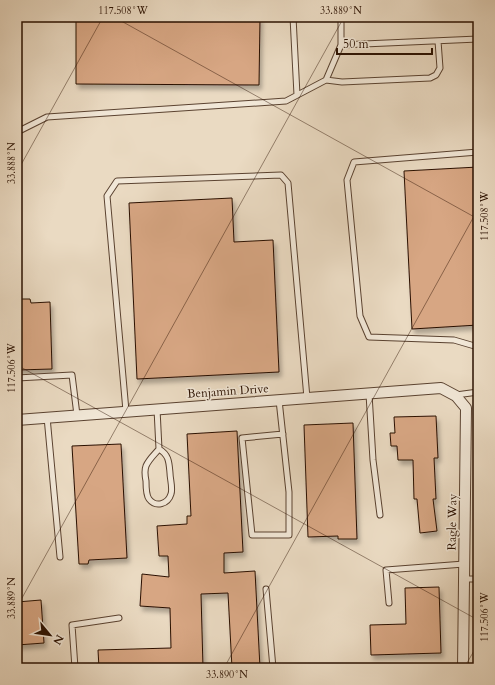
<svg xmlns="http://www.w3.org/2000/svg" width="495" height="685" viewBox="0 0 495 685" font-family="Cardo,serif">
<defs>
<filter id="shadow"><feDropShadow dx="2.5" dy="4.5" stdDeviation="2" flood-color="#0004"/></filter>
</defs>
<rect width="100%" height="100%" fill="#eadac2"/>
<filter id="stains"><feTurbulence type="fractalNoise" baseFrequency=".005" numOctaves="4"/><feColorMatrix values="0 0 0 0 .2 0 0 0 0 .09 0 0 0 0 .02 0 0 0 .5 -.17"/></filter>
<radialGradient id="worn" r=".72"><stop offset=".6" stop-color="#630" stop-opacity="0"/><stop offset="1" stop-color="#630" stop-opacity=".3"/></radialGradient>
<!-- building -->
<path fill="#d7a683" stroke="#2a1000" filter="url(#shadow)" d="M76,17H260L259,85L76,84Z
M478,167V325L412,329L404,171Z
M232,198L234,242L273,240L279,372L137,379L129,203Z
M17,299H30L31,303L50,302L52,369L17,370Z
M436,416L438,458H434L436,499H433L437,531L420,533L417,499H414L413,460H398L397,446H391L390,433H395L394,417Z
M353,423L357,539H338V536L308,537L304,425Z
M237,431L243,552L224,553V573L255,571L260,668H232L228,593L201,594L203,668H99L98,650L171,648L170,608L140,606L142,574L169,577L168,556H159L157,526L187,524V516H191L187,434Z
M121,444L127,558L89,560L88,564H79L72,446Z
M439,587L441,653L371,655L370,625L406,624L405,588Z
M41,600L44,643L17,645V602Z"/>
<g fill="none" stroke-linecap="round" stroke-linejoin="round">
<!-- service casing -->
<g stroke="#5a4230" stroke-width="7">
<path id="service" d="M293,17L297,95
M341,17V45
M326,80L342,82L430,78L436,75L440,68L438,41
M17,132L47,117L286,101L326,80L341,45L478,39
M478,152L354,162L347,180L360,316L369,337L454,340L478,347
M17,378L72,375L77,415
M369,394L373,460L380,515
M456,395L478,392
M279,400L289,492V535H252L242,438L283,434
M157,409L159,449C155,454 149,459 146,466C144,471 145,476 146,481C146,487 146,495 149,499C156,508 168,504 171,494C173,488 170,479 170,473C169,462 169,455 159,449
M126,411L107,196L117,181L281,175L288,183L307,398
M47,417L60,557
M464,579H478
M266,589L273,668
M389,603L386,570L464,564
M75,668L72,625L119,618"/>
</g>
<!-- minor casing -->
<g stroke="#5a4230" stroke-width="12">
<path id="minor" d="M17,420L441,388L456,396L466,408L463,668"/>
</g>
<!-- service -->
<use href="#service" stroke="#f1e7d7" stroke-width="5"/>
<!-- minor -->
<use href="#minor" stroke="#f1e7d7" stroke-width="10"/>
</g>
<!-- ticks -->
<path fill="none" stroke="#2a1000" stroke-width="1" stroke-opacity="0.45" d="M114,17L478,219M17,172L103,17M17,365L478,620M17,607L344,17M224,668L478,209M464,668L478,644"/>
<g text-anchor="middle" stroke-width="3" stroke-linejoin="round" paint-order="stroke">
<!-- street labels -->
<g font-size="12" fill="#2a1000" stroke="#f1e7d7">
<text transform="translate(228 391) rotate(-4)" y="4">Benjamin Drive</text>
<text transform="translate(452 522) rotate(-89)" y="4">Ragle Way</text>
</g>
</g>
<!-- margin -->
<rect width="495" height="685" fill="none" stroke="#eadac2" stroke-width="44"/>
<!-- north arrow -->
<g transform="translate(50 635) rotate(119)" stroke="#f1e7d7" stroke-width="3" paint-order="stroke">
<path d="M0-3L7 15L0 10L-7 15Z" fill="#2a1000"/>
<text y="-6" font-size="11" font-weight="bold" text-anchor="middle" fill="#2a1000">N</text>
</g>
<!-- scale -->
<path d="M337 48v6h95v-6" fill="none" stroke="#2a1000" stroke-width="2"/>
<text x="343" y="48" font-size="12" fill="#2a1000" stroke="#f1e7d7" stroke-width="3" paint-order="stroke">50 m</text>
<rect x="22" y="22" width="451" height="641" fill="none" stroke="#2a1000" stroke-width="1.5"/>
<g font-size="10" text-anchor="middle" fill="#2a1000">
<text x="123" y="14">117.508°W</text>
<text x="341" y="14">33.889°N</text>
<text transform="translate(11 163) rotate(-90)" y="4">33.888°N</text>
<text transform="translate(484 216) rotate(-90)" y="4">117.508°W</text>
<text transform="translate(11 368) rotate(-90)" y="4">117.506°W</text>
<text transform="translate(11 598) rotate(-90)" y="4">33.889°N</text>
<text transform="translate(484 617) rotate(-90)" y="4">117.506°W</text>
<text x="227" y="678">33.890°N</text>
</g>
<rect width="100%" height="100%" filter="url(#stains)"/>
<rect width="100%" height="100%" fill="url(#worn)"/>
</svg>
